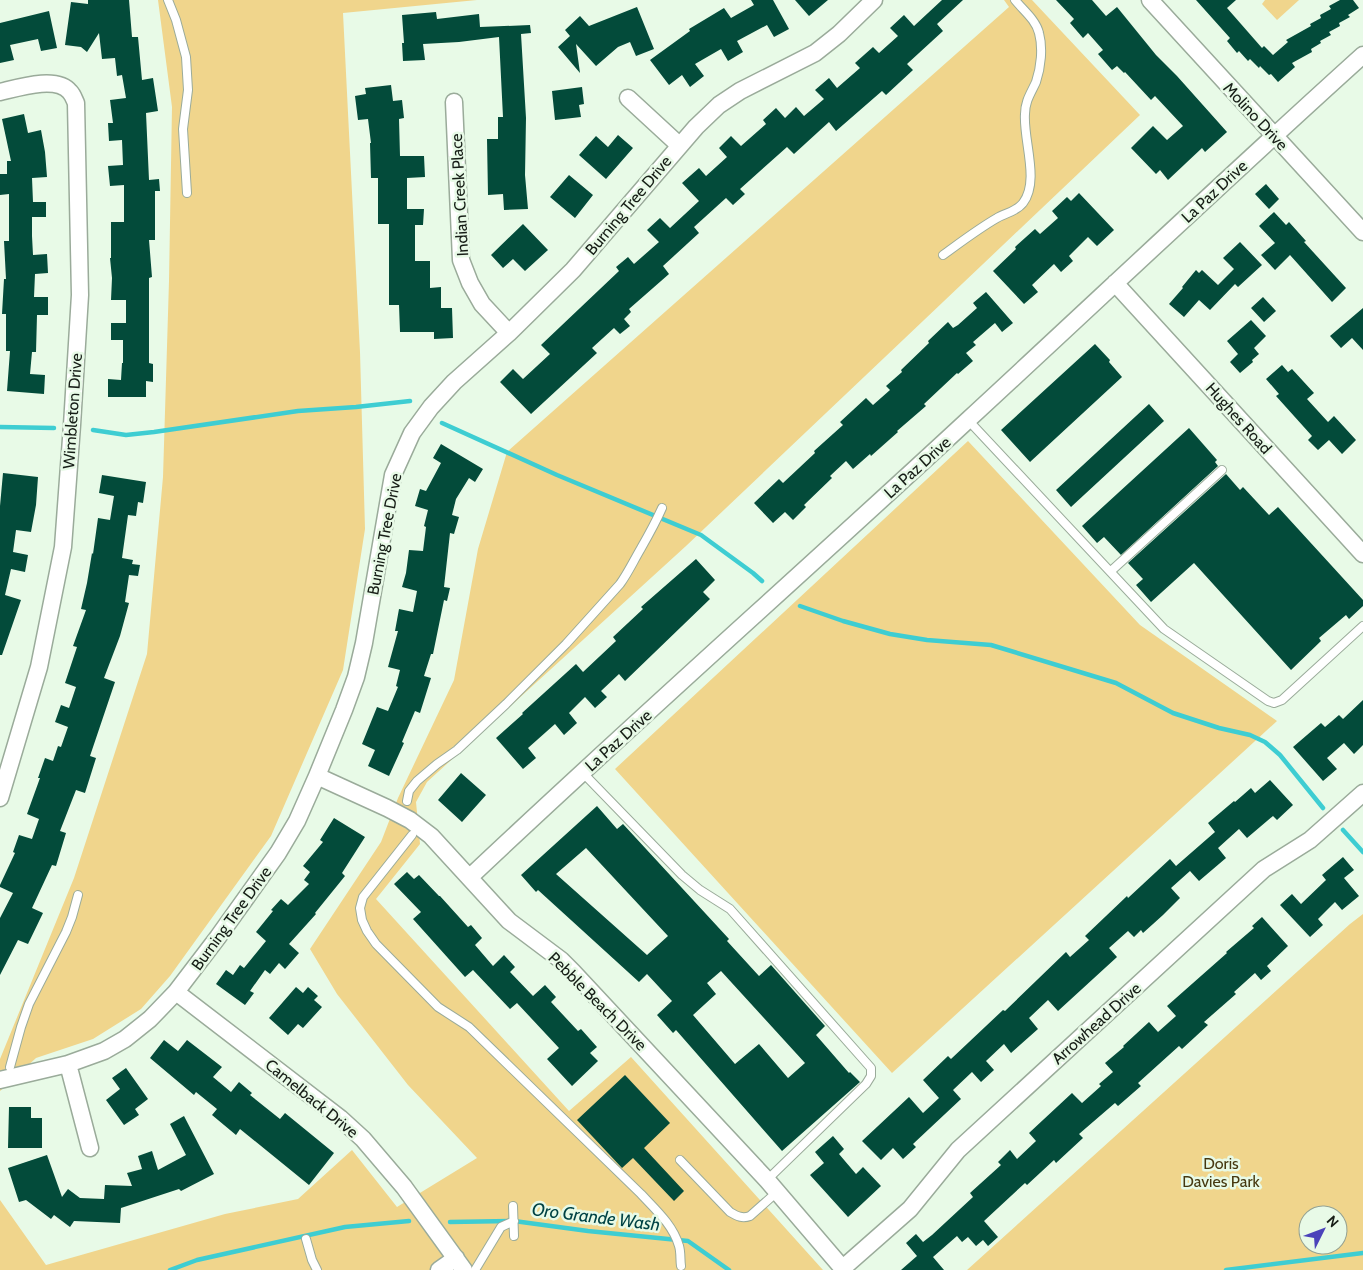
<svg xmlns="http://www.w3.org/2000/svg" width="1363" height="1270" viewBox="0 0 1363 1270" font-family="Cabin,sans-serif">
<rect width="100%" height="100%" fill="#e8fae7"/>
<!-- green -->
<path fill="#f0d58c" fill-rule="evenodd" d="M158,0H477L343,13L360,352L365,529L343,670L271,836L170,976L141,1009L93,1039L36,1058L0,1091V1059L74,878L147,654L163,477L169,281L172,107Z
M1004,0H1032L1140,115L686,546L427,782L416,802L420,844L376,899L569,1111L631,1057L823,1270H0V1200L46,1265L225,1214L298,1199L352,1150L397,1207L477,1158L408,1085L337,994L310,949L381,842L398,798L454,680L478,549L507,452L1009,7Z
M1265,0H1299L1277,20L1262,4Z
M968,441L1140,625L1277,721L892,1073L615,769Z
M1363,914V1270H967L1350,924ZM1308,1215H1338V1245H1308Z"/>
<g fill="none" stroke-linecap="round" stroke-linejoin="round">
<!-- stream -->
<path stroke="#3ecdd2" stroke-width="4.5" d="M442,423L557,475L701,535L753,573L762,581
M0,427L54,428
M93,430L126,435L154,432L298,411L356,407L410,401
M800,606L843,621L890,634L927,640L991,645L1116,683L1173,713L1219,728L1250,735L1265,742L1280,755L1323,808
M1343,830L1363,852
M450,1222L514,1221L588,1231L688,1241L729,1270
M170,1270L197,1260L345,1227L409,1221
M1226,1270L1363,1253"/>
</g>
<!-- building -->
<path fill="#034b3a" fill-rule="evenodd" d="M88,0H129L132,37H138L142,80L153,78L158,111L146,113L149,180L159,179L160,191H155V240H149L152,277L149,278V363L153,364V382L146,381V397H108V379L121,380L122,363H123V340H111V323H126V300H111L112,278L110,258H111V222H124V185L110,186L108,166L123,165L122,140L109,141L108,123H113L110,100L126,98L122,75L117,76L115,58L102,59L99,33L87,52L81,47L65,45L71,2L88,4Z
M751,0H773L789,29L774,37L767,25L737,41L743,52L728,61L721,49L695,64L704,76L690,87L682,75L669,85L650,60L690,31L689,29L724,8L731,18L754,5Z
M795,0H828L809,16Z
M942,0H963L937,24L943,31L907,64L913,70L886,95L882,91L836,131L829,122L794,154L787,147L740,189L745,194L733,205L726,198L694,227L699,233L663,266L669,274L629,309L631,312L624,319L630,326L620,334L614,328L592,348L597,353L531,414L500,382L513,369L523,379L550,354L541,345L619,271L616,267L628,257L634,264L659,242L647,230L660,218L670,228L699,201L682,183L699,168L706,176L727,157L719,148L731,136L741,146L766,124L763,120L776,108L785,118L796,107L804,116L824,99L815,90L829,78L837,88L860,68L855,63L873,47L879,53L898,36L890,28L904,15L914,26Z
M1056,0H1092L1106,16L1117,7L1156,55L1177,76L1227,132L1205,152L1202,148L1168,180L1160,170L1156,174L1131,148L1153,126L1167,140L1183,126L1155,96L1151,100L1125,72L1124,73L1117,66L1112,70L1098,54L1103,50L1088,33L1083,38L1070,23L1074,19Z
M1196,0H1236L1227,8L1262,48L1264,46L1273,55L1288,42L1286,40L1311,26L1310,24L1321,18L1320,15L1331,9L1329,6L1340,0H1353L1359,8L1348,15L1350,17L1339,23L1340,26L1329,32L1331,35L1320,41L1321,43L1311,49L1312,52L1292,63L1295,67L1278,82L1271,74L1269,75L1260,66L1259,68L1250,59L1248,61L1239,51L1237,53L1227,41L1230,38Z
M637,7L654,49L636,56L630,42L618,47L596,66L576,44L580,73L558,47L570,36L565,30L580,16L589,26Z
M49,11L57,48L41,51L38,39L10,45L14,60L0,63V23Z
M436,12L437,19L479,14L480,27L530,25L531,33L521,34L526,118L525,175L528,209L504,210L503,194L488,195L487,139H498V117H503L499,37L459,42L423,44L425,60L403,61L402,43H404L402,15Z
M391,85L393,101L402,100L404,118L399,119L400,156H424L425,177L407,178V209H424L423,225H415V261H430V288L441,287V308H452L453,338L434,339V332H400L399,305H389V224H378V178H371L370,143H371L368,119L358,120L355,96L366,94L365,88Z
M582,87L584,104L579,105L581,117L555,120L552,91Z
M24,114L28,133L41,130L45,152L47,177L32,178L33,202H46V217H32V236L33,255L47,254L48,273L35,274L34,297H48V315H37L36,352H32L30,374L45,375L44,394L7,391L10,351H6V314H2L4,279H6L4,241H9V194L0,195V174H7V161H11L2,119Z
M618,135L633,148L606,179L579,155L596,136L608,147Z
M569,175L593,195L575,218L550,197Z
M1266,184L1279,199L1269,209L1255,194Z
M1079,193L1114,230L1097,246L1088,237L1069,256L1073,261L1061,272L1054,264L1032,285L1038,292L1024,304L993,271L1016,249L1015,247L1035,229L1040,234L1058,218L1052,211L1067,197L1071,201Z
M1274,212L1286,225L1289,222L1306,241L1304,242L1346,288L1332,302L1290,255L1275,270L1261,255L1275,243L1259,226Z
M523,224L548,250L525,271L513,259L503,268L491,255Z
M1240,242L1262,265L1238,287L1235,284L1210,310L1199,300L1184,317L1169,304L1183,288L1182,287L1196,270L1199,273L1202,270L1218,285L1234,269L1223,258Z
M986,292L1013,323L1002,332L995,323L973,342L976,345L966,353L973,361L958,374L957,373L924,404L926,406L897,431L898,432L871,456L870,454L853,469L846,461L830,476L832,478L804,505L806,507L793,520L785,512L773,523L754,503L779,479L783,483L815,453L814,451L843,425L840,422L866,398L873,405L890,390L886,386L902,372L901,370L929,343L928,341L948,322L953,328L958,325L977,308L973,303Z
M1263,297L1276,311L1264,322L1251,308Z
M1363,308V350L1352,338L1341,348L1330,336Z
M1251,320L1266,336L1254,348L1259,354L1252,360L1253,362L1240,373L1230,362L1238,354L1227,341Z
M1095,344L1110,360L1109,362L1122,377L1030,462L1001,430Z
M1282,365L1288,372L1292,369L1314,393L1307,399L1328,422L1334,416L1356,440L1342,454L1329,440L1318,450L1308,440L1312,436L1276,396L1279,394L1266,379Z
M1149,404L1164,421L1071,507L1056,490Z
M1189,428L1217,460L1215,462L1218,466L1121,555L1104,537L1097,543L1082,526Z
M441,444L483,469L475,482L469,478L456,499L452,515L459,517L454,534L450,533L444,587L450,588L447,601L444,600L433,654H431L424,676L431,678L420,713L415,711L402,742L404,743L389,776L368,766L375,750L362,744L377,707L388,711L398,687L396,686L400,670L388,667L398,631H395L399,609L413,612L417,591L402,587L406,573L409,550L423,551L426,527L424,526L428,510L415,506L420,489L426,491L441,463L433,458Z
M3,473L38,477L36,505L31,532L16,530L13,552L28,555L25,572L11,569L5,595L21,600L2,655H0V506Z
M1226,474L1240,490L1243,487L1269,515L1278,507L1363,600V606L1349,619L1346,615L1319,638L1321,641L1291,670L1194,563L1151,602L1136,585L1143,579L1128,563Z
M102,475L146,482L143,503L138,502L136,516L128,515L122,558L133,560L132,564L140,565L138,576L129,575L125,602L129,603L120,636L104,678L115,682L90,756L96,758L85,793L76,790L60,831L66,833L56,866L52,865L32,908L43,913L28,944L18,940L0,975V918L13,893L0,887V885L15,853L13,852L19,835L32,839L39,819L27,814L40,778H38L45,758L53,761L58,746L61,747L68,727L55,722L61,705L69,708L76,687L65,683L77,647L73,646L86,610L81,609L87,583L92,553L93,554L98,518L110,520L114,496L99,493Z
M696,559L715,580L703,592L710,599L625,681L619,674L601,691L607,697L595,708L585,697L569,713L577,723L564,735L555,724L528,748L536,758L523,769L496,738L523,714L522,713L576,664L583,672L616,641L613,637L643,609L641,607Z
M1363,700V745L1354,754L1344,743L1327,758L1337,769L1323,781L1293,747L1321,723L1325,727L1339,715L1343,719Z
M461,773L486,795L462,822L438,800Z
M1270,780L1293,805L1277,820L1273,816L1247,838L1239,829L1218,848L1226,858L1199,881L1190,871L1171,888L1180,898L1163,915L1143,933L1141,930L1134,937L1128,931L1109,948L1117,957L1058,1011L1048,1000L1029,1018L1038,1029L1011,1053L1004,1044L986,1061L994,1070L981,1082L972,1072L953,1090L961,1099L913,1144L916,1147L903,1159L893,1148L881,1160L862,1141L909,1097L923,1113L939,1098L923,1080L948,1056L951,1059L1003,1010L1005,1011L1066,952L1070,957L1089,940L1085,936L1127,896L1128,898L1170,859L1176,866L1215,832L1208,823L1234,801L1235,802L1251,788L1255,793Z
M597,806L617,829L623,824L729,939L727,941L759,976L771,965L825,1026L816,1035L849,1073L850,1072L860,1082L782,1151L676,1030L673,1033L657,1015L672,1001L647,974L639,982L538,890L536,892L521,875ZM586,848L668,936L647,955L556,874ZM721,971L805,1063L788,1078L759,1044L735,1064L693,1015L716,994L707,983Z
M334,818L365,837L342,873L345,876L315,913L316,914L289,944L299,953L285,969L279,963L270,974L265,970L250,991L254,993L245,1005L216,984L226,970L233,975L240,965L244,968L266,941L256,932L273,911L271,910L281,899L288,905L309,884L304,880L310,872L303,866L323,842L320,840Z
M1343,857L1354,870L1344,878L1359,896L1342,910L1335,902L1318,919L1323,925L1310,937L1280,905L1292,894L1301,904L1326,880L1322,875Z
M407,872L414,879L419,875L439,896H440L468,927L471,925L482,938L475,945L493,966L504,955L515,967L510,972L533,996L545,985L556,997L551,1002L578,1031L581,1029L597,1047L590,1053L598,1061L572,1086L547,1059L559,1048L517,1003L510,1009L473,970L465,977L413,919L421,912L394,884Z
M1262,917L1288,946L1267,966L1271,971L1261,980L1255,973L1234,992L1236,994L1204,1022L1208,1025L1182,1049L1179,1046L1138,1083L1141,1086L1118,1106L1115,1103L1079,1134L1083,1138L1056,1163L1054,1160L1027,1185L1025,1183L984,1221L998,1237L988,1246L983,1240L976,1246L968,1237L962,1242L957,1236L933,1257L944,1270H901L917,1256L906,1243L916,1234L923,1242L932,1235L973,1197L970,1193L1001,1165L998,1162L1010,1150L1017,1159L1036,1141L1029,1133L1072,1093L1082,1103L1101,1086L1099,1084L1113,1072L1105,1063L1124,1047L1123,1046L1149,1022L1158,1032L1176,1016L1167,1006L1227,953L1226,952L1254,928L1252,926Z
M296,987L303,993L308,987L318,996L314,1000L322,1007L303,1028L298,1024L288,1035L269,1018Z
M164,1040L178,1051L187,1040L222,1067L213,1077L231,1092L239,1082L252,1093L250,1095L280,1119L285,1113L334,1153L309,1185L240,1129L236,1135L212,1115L217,1109L196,1092L194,1095L150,1058Z
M126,1068L148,1099L135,1109L139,1115L124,1125L106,1100L120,1089L112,1078Z
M625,1075L670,1123L644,1148L684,1191L674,1201L633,1158L622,1168L577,1120Z
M9,1107H31V1118H42V1148H8Z
M184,1116L214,1174L181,1191L179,1189L121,1208L120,1223L74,1221L70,1227L54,1215L51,1219L26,1200L19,1202L8,1168L47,1155L62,1197L68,1189L80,1198L104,1199L105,1185L132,1186L127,1173L142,1169L138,1156L152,1151L158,1170L186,1155L170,1124Z
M833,1136L844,1149L839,1154L856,1174L863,1167L881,1186L848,1217L810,1175L824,1163L815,1152Z"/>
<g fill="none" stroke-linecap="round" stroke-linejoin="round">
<!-- lane casing -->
<g stroke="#9aab9a" stroke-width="10">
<path id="lane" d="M168,0L176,20L186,57L188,90L183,129L187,193
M943,255C961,242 978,229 997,218C1005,213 1016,212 1023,203C1040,181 1023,140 1025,114C1025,101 1031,93 1036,82C1041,67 1043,48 1039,33C1036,20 1023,10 1015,0
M968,420L1164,629L1268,701L1274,703L1282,700L1363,626
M1111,571L1222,470
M582,772L682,875L700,890L730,909L871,1068V1076L866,1084L767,1180
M407,801L409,791L417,781L437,764L457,750L506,704L566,644L620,584C628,573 633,562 640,550C648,536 655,524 662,508
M412,835L363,897L360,908L362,920L367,931L376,944L438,1007L469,1027L641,1194C656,1210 673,1225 679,1246C681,1252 680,1260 681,1266
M10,1067L21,1027L29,1004L66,932L72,917L78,895
M680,1160L730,1212C737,1216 742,1219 750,1216L777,1192
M513,1206L514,1236
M306,1239L312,1260L317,1270
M475,1270L501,1227L514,1221"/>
</g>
<!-- street casing -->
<g stroke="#9aab9a" stroke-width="19">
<path id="street" d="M1150,0L1363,232
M0,92C17,88 57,75 70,92C73,95 74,99 76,103L80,295L72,425L63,547L39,667L0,798
M628,98L679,145
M454,102L461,260L470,283L482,304L509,333
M1115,283L1363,554
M317,776L387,808L410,820L431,836L509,921L561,960L573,972L767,1180L844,1270
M470,877C634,722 803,573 969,419C1100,298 1230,175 1363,55
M176,992L340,1118L363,1139L404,1187L464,1270
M68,1064L90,1148
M0,1080L68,1064L104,1051L125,1039L150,1019L176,992L218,937L278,853L297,821L317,776L344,710L356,677L364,643L393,475L412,433L431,407L454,382L509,333L573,270L696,127L719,105L740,91L815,53L839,34L874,0
M843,1268L910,1209L958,1150L1264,869L1310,840L1363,793
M439,1270L456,1258"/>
</g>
<!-- lane -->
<use href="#lane" stroke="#fff" stroke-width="8"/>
<!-- street -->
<use href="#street" stroke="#fff" stroke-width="16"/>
</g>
<g text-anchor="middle" stroke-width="5" stroke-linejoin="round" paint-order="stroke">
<!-- street labels -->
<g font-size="16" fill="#161d16" stroke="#e8fae7">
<text transform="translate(1256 116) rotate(47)" y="6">Molino Drive</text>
<text transform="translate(1214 191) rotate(-43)" y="6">La Paz Drive</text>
<text transform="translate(459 195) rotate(-93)" y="6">Indian Creek Place</text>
<text transform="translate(628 205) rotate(-50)" y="6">Burning Tree Drive</text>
<text transform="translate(72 411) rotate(-86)" y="6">Wimbleton Drive</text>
<text transform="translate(1239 418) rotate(48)" y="6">Hughes Road</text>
<text transform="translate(917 467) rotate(-42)" y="6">La Paz Drive</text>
<text transform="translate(384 534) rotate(-79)" y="6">Burning Tree Drive</text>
<text transform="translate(618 740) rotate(-42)" y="6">La Paz Drive</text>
<text transform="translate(231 918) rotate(-54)" y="6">Burning Tree Drive</text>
<text transform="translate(598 1001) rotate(45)" y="6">Pebble Beach Drive</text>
<text transform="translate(1096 1023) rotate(-42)" y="6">Arrowhead Drive</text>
<text transform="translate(312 1098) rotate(39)" y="6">Camelback Drive</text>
</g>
<!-- park labels -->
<g font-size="16" fill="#463810" stroke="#e8fae7">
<text x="1221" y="1169">Doris<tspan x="1221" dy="18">Davies Park</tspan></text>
</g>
<!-- water labels -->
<g font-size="18" font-style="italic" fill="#004244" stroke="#e8fae7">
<text transform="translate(596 1217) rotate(7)" y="6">Oro Grande Wash</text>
</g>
</g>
<!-- north arrow -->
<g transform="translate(1323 1230) rotate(48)"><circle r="24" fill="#e8fae7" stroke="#94a293"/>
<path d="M0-4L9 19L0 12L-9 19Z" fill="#4b43ba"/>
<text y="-8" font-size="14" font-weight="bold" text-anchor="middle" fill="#161d16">N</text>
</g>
</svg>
